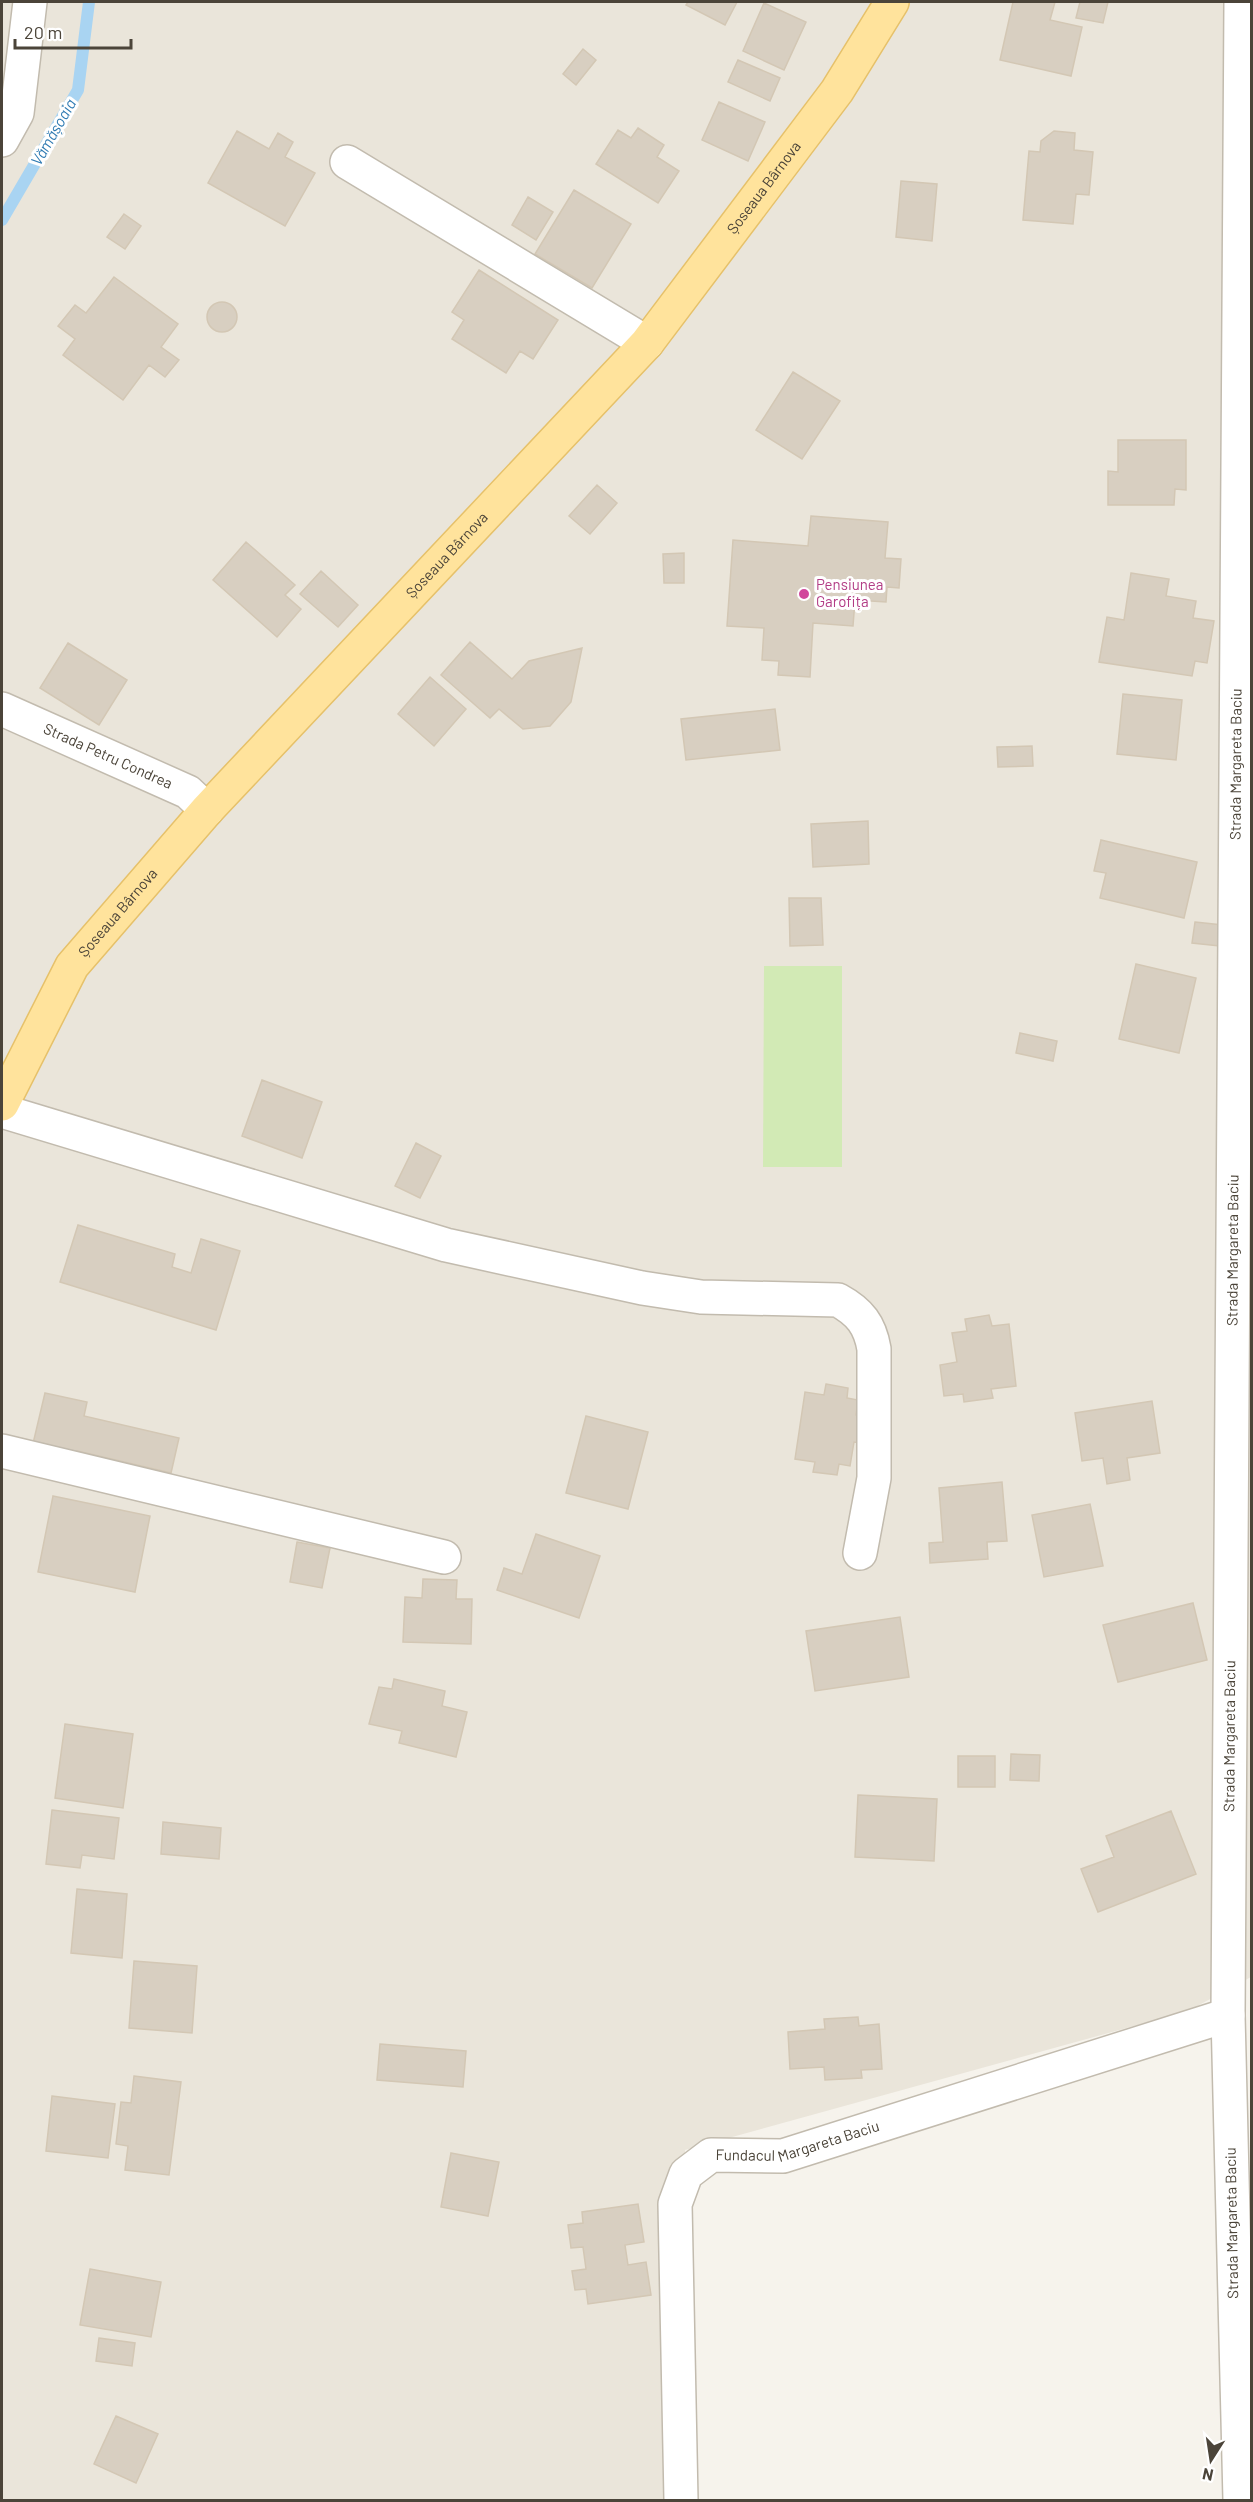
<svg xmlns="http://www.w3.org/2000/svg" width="1253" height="2502" viewBox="0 0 1253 2502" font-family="Barlow,sans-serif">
<rect width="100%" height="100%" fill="#f6f3ec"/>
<!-- residential -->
<path fill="#eae5da" d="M2,2H1251V1977L1188,2011L685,2150L692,2500H2Z"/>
<!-- green -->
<path fill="#d2eab5" d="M764,966H842V1167H763Z"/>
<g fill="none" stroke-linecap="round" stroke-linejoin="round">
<!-- stream -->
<path stroke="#a9d4f2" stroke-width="12" d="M2,220L78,90L89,2"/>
</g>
<!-- building -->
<path fill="#d8cfc1" stroke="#d3c7b4" stroke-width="1.5" d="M688,2H737L725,25L686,5Z
M1013,2H1055L1050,20L1082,27L1071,76L1000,60Z
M1080,2H1108L1103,23L1076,18Z
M764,3L806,22L784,70L743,51Z
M583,49L596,60L576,85L563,74Z
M738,60L780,78L770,101L728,82Z
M719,102L765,122L748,161L702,140Z
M638,128L664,145L657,157L679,171L658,203L596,164L618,130L631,138Z
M237,131L269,149L278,133L293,142L285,157L315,173L285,226L208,183Z
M1054,131L1075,133L1074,150L1093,152L1089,195L1076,194L1073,224L1023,220L1029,151L1040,152L1041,141Z
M901,181L937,184L932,241L896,237Z
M574,190L631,224L592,288L535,254Z
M528,197L553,212L536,240L512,225Z
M124,214L141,226L125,249L107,237Z
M479,270L558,320L533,359L520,351L506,373L452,339L464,320L452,312Z
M114,277L178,324L161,347L179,360L165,377L149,365L123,400L63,355L75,339L58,326L75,305L86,313Z
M207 317a15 15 0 1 1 30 0a15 15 0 1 1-30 0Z
M793,372L840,401L802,459L756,430Z
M1118,440H1186V490L1175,489L1174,505H1108V471L1118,472Z
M597,485L617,503L590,534L569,516Z
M811,516L888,522L885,558L901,559L899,588L887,587L886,602L855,600L853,626L813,623L810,677L778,675L779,661L762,660L764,628L727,626L733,540L808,546Z
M246,542L295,585L285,595L301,609L277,637L213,580Z
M684,553V583H664L663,554Z
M321,571L358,605L338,627L300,594Z
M1131,573L1169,579L1166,596L1196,601L1193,618L1214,621L1207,663L1195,661L1192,676L1099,662L1107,617L1124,620Z
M470,642L512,679L529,661L582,648L571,702L550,726L523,729L499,709L490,718L441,675Z
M68,643L127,680L99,725L40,688Z
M430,677L466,709L434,746L398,714Z
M1123,694L1182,700L1176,760L1117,754Z
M775,709L780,750L686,760L681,719Z
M1032,746L1033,766L998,767L997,747Z
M868,821L869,864L813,867L811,824Z
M1101,840L1197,862L1184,918L1100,898L1106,873L1094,871Z
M789,898H821L823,945L790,946Z
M1195,922L1232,926L1229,947L1192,943Z
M1136,964L1196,978L1179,1053L1119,1039Z
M1020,1033L1057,1041L1053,1061L1016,1053Z
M262,1080L322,1102L302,1158L242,1136Z
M416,1143L441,1156L420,1198L395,1186Z
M78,1225L175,1254L172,1267L191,1273L201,1239L240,1251L216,1330L60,1282Z
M989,1315L992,1326L1009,1324L1016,1386L991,1389L993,1398L964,1402L963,1394L944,1396L940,1365L957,1362L952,1333L967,1331L965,1319Z
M826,1384L848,1388L847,1398L858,1400L856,1415L865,1417L861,1443L854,1442L850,1466L839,1464L837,1475L813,1472L815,1462L795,1459L805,1392L824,1395Z
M45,1393L87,1402L84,1416L179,1438L171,1473L77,1451L75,1462L31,1452Z
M1152,1401L1160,1453L1127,1458L1130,1480L1107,1484L1103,1458L1082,1461L1075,1413Z
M586,1416L648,1432L628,1509L566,1493Z
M1002,1482L1007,1541L987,1542L988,1559L930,1563L929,1543L943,1542L939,1488Z
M53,1496L150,1516L135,1592L38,1572Z
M1090,1504L1103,1566L1044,1577L1032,1515Z
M536,1534L600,1556L579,1618L497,1590L504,1568L522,1574Z
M297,1542L330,1548L322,1588L290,1582Z
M423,1579L457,1580L456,1599H472L471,1644L403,1642L405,1597L422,1598Z
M1193,1603L1207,1660L1118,1682L1103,1625Z
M900,1617L909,1677L815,1691L806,1631Z
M394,1679L445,1691L442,1706L467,1712L456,1757L399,1743L402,1731L369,1724L379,1687L392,1689Z
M65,1724L133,1734L123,1808L55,1798Z
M1011,1754L1040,1755L1039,1781L1010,1780Z
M958,1756H995V1787H958Z
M858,1795L937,1799L934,1861L855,1857Z
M52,1810L119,1818L114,1859L82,1855L80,1868L46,1864Z
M1171,1811L1196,1874L1098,1912L1081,1869L1114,1857L1106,1836Z
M163,1822L221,1828L219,1859L161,1854Z
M77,1889L127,1894L122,1958L71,1953Z
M134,1961L197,1966L192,2033L129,2028Z
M858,2017L859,2026L879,2024L882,2069L861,2070L862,2078L825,2080L824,2067L790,2069L788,2032L825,2029L824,2019Z
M380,2044L466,2051L463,2087L377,2080Z
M134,2076L181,2082L169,2175L125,2170L128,2146L116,2144L121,2102L131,2103Z
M52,2096L115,2104L108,2158L46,2151Z
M451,2153L499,2162L488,2216L441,2207Z
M638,2204L644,2242L625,2245L628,2265L646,2262L651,2295L588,2304L586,2289L575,2290L572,2271L586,2269L583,2247L571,2248L568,2225L583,2223L582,2212Z
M90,2269L161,2282L151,2337L80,2325Z
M99,2338L135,2343L132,2366L96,2361Z
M116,2416L158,2434L136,2483L94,2464Z"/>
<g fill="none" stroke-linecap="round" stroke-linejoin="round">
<!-- minor casing -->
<g stroke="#c2bbae" stroke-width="36">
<g id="minor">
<path d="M2,140L17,113L30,2"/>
<path d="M347,162L647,343"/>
<path id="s1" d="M2,709L188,792L207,810"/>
<path d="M2,1111L446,1245L642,1288L701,1297L838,1300C860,1312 870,1325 874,1349V1478L860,1553"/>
<path d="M2,1451L444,1557"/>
<path id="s2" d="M681,2500L675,2204L686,2174L711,2155L783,2156L1228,2015"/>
<path id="s3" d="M1240,2500L1228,2015L1241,2"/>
</g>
</g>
<!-- major casing -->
<g stroke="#e6c16a" stroke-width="36">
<g id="major">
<path id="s4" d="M2,1104L72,966L207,810L647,343L837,91L892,2"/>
</g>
</g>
<!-- minor -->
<use href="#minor" stroke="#fff" stroke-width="33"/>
<!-- major -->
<use href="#major" stroke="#ffe39c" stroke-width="33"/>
</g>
<!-- markers -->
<circle fill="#d1479c" stroke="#fff" stroke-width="2" cx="804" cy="594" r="6"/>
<g text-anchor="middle" stroke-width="6" stroke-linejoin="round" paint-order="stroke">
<!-- street labels -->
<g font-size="15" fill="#4b4439" stroke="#fff">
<text dy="5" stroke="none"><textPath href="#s4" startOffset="1197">Șoseaua Bârnova</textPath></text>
<text dy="5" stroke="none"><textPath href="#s4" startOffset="711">Șoseaua Bârnova</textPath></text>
<text dy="5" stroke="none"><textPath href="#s1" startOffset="116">Strada Petru Condrea</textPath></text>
<text dy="5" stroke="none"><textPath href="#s3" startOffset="1736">Strada Margareta Baciu</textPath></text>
<text dy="5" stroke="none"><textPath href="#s4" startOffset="225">Șoseaua Bârnova</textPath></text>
<text dy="5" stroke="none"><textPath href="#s3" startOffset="1250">Strada Margareta Baciu</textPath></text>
<text dy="5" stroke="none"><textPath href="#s3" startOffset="764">Strada Margareta Baciu</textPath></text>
<text dy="5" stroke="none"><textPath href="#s2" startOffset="448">Fundacul Margareta Baciu</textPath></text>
<text transform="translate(1232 2223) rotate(-91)" y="5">Strada Margareta Baciu</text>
</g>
<!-- hotel labels -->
<g font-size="15" fill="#b23c85" stroke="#fff" text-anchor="start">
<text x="816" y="590">Pensiunea<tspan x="816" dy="17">Garofița</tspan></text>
</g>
<!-- water labels -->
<g font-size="16" font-style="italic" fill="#2e7ab2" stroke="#fff">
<text transform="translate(53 132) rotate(-60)" y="6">Vămășoaia</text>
</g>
</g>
<!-- border -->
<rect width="1253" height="2502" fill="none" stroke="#4b4439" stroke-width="6"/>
<!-- north arrow -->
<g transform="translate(1211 2460) rotate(192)" stroke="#ffffff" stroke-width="4.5" paint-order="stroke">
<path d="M0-4.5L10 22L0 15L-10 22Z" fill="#4b4439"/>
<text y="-9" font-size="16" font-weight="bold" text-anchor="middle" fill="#4b4439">N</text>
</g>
<!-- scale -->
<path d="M15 39v9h116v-9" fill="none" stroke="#4b4439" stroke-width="3"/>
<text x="24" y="39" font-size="18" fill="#4b4439" stroke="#ffffff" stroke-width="4.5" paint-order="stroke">20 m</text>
</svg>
